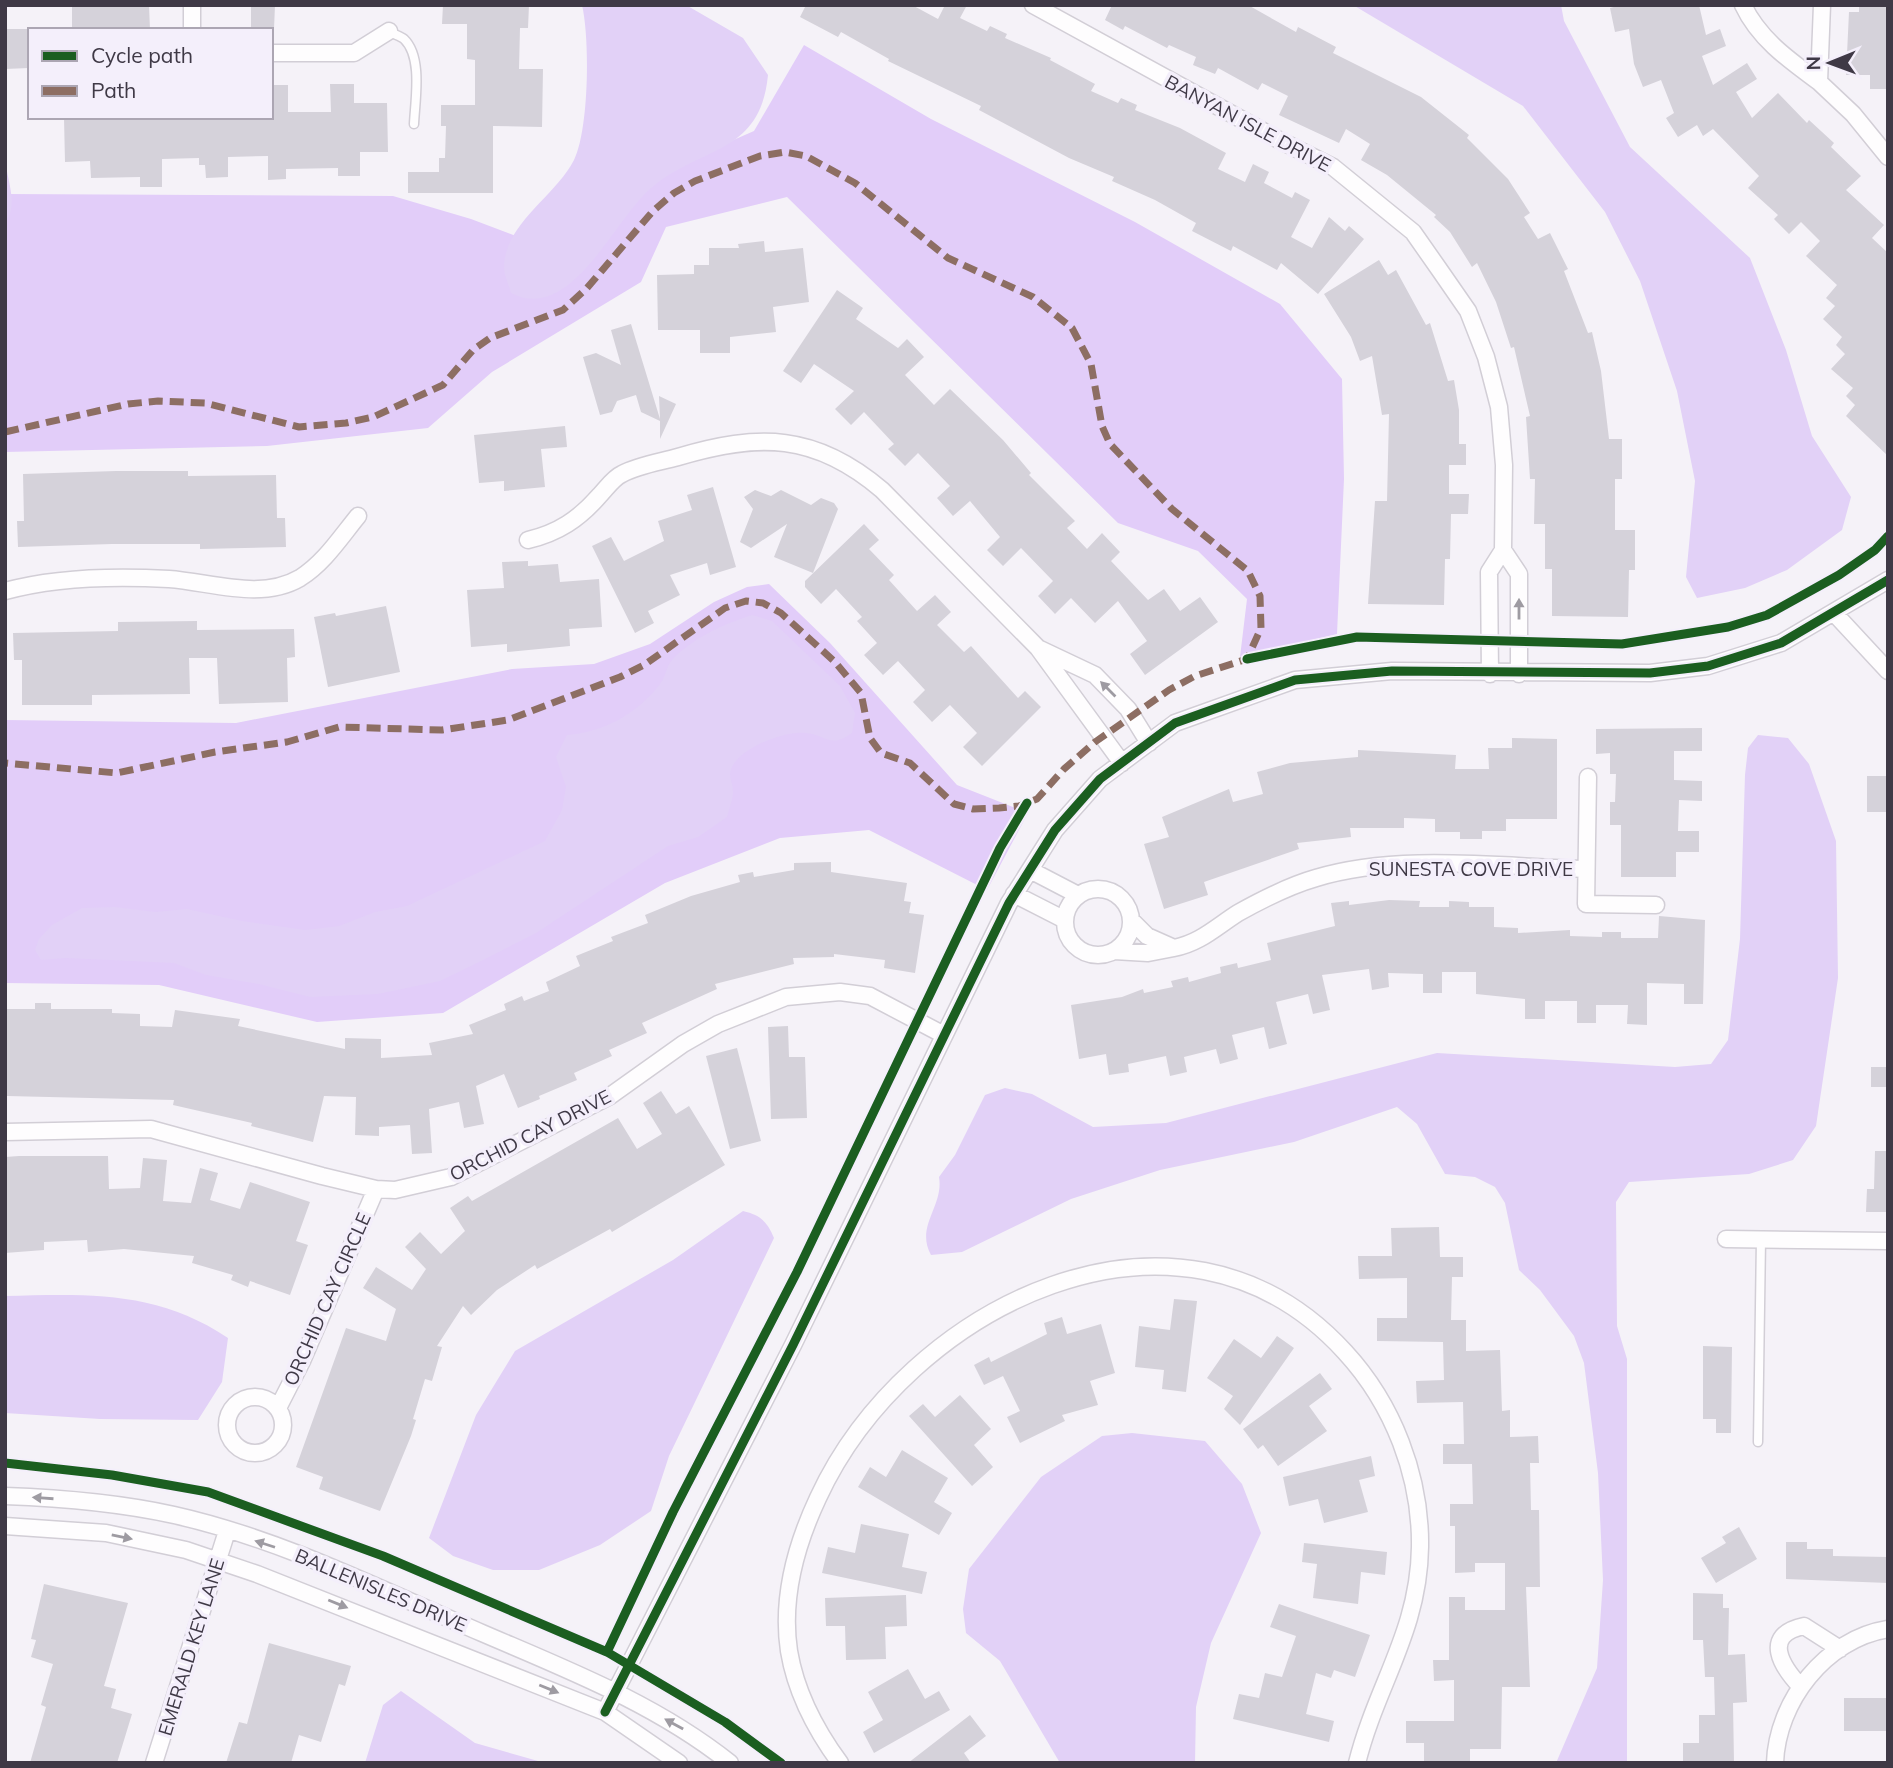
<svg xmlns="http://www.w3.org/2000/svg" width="1893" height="1768" viewBox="0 0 1893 1768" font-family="Mulish,sans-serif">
<rect width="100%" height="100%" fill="#f5f2f8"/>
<!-- green -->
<path fill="#e2cdf9" d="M804,45L931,119L1135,222L1280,304L1342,379L1344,479L1337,634L1240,657L1247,599L1198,551L1118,523L787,197L666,227L641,282L492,372L428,428L267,446L5,452V194L393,196L471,219L524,239L667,169L754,131Z
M769,584L830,643L957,785L1028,813L987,890L869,830L780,838L665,883L443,1013L317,1022L159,985L5,983V720L236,723L512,669L594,664L650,644L714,602L747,587Z"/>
<!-- water -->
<path fill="#e2d1f7" d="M582,5H686L743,38L768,75C760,157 699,145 649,190C613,222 570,324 511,293C509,285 504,275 504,267C505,223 555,197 574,160C589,130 590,39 582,5Z
M1353,5H1561L1564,21L1630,147L1750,258L1786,350L1812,436L1851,497L1842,530L1787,570L1745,588L1697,598L1686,577L1695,481L1677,391L1640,281L1605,212L1523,106Z
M5,159C7,180 19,205 5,223Z
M752,615L772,621L840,686L855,713L852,733C829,749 827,735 806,733C785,730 739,748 731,769C728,777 733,783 733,791C733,799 729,809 727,817L698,837L668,846L536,933L481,961L440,981L378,994L310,997L259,984L206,975L174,963L66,958L41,960L35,950L39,939L52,925L82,908L115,907L155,912L187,909L242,921L305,930L339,926L375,912L407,906L545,841L562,810L566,787L556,757L567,735C604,732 637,714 660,684C666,677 666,667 672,660C694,637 722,625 752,615Z
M1758,735L1788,738L1809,764L1836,841L1838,978L1816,1126L1793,1160L1749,1174L1629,1182L1616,1202L1617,1326L1627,1359V1763H1556L1597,1668L1603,1580L1598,1473L1584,1363L1574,1336L1540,1290L1519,1270L1505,1203L1495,1187L1475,1177L1445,1174L1417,1124L1397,1107L1294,1142L1160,1170L1071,1199L962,1252L931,1255C915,1226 944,1206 939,1177L955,1155L985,1095L1005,1088L1032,1094L1093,1127L1166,1123L1437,1053L1675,1067L1711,1064L1728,1040L1740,939L1745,775L1748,748Z
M743,1211C760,1215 767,1221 774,1238L669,1456L651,1511L600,1545L539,1570H493L453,1556L429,1538L476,1415L515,1351L673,1260Z
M5,1296C87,1294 157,1290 228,1338L222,1382L198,1420L100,1419L5,1413Z
M1132,1433L1205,1441L1242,1484L1261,1533L1211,1643L1196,1707L1195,1763H1060L1000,1661L966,1633L963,1609L969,1569L1041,1477L1102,1436Z
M401,1691L475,1743L545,1763H365L383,1705Z"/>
<!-- building -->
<path fill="#d5d2da" d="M72,5H149L150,30H72Z
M251,5H275L274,29H251Z
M443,5H529L528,28H520L519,69H543L542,127L493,126V193H408V172H439V158H445L446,126H441V105H475V60L467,59V24H442Z
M806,5H912L938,19L945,5H967L960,18L987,31L990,26L1007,34L1005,38L1051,58L1050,60L1095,84L1091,91L1118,103L1121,98L1137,105L1135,110L1180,128L1226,153L1218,169L1245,182L1253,164L1269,172L1264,183L1292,198L1295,192L1310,200L1291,237L1312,248L1329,217L1345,231L1349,226L1364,239L1318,294L1281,263L1277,270L1233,246L1231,251L1192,231L1196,223L1155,200L1112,181L1114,177L1069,158L979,110L981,106L888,61L889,59L841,32L838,37L800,17Z
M1112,5H1248L1296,32L1298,27L1336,47L1333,53L1421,97L1469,135L1467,138L1508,179L1530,213L1524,217L1538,239L1550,233L1568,269L1564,271L1588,333L1592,332L1601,371L1609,439H1622V479H1615V530H1635V570H1629L1628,617L1552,616V569H1545V524H1534L1535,479H1530L1526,417L1530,416L1514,347L1511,348L1496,302L1477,263L1472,267L1450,232L1434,217L1436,215L1387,175L1361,160L1370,144L1346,129L1339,143L1279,115L1288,96L1262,83L1258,90L1218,68L1215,74L1193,65L1196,57L1169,45L1167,48L1125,26L1123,30L1105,20Z
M1621,5H1699L1706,35L1720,29L1726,46L1702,56L1713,85L1747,63L1757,79L1736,92L1752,118L1778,93L1807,123L1809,120L1834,143L1831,147L1861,176L1846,190L1884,225L1872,238L1888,253V456L1846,416L1855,405L1846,396L1853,388L1831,369L1845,354L1836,345L1842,337L1823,319L1835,306L1826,298L1837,285L1806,256L1820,241L1801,222L1789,234L1774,219L1778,215L1748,188L1759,176L1713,129L1703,136L1697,125L1678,137L1666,118L1674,113L1661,80L1643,87L1634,64L1629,29L1615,32L1610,8Z
M1859,5H1888V89H1870V75H1846L1849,12H1859Z
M5,29H28L29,68L5,69Z
M330,84H354V103H387L388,152H360V176H338V168L286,169V179L268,180V156L228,157V177L206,178L205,165H199V158L162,159V187H140V177L91,178L90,161L65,162L64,118L271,117V85H288V112H331Z
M764,241L765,252L803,248L809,302L773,307L776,332L730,337V353H700V330H658L657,275L694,274V265H709V248H739L738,244Z
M1379,260L1388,275L1396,270L1426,325L1430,323L1448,381L1454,380L1459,410V444H1466V465H1449V494H1469L1468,514H1451L1450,559H1445L1444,605L1368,604L1375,501H1387L1389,414L1382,415L1372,356L1360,361L1351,337L1324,294Z
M837,290L863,308L856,319L898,348L907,339L924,357L905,375L934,405L950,389L1003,440L1031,473L1029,475L1075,521L1067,528L1087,549L1102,533L1120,552L1111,561L1148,600L1164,589L1180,611L1200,597L1218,622L1145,675L1130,654L1147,641L1118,601L1095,623L1071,598L1055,614L1038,596L1053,581L1021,548L1003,566L987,550L1000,537L970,501L953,516L937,498L950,486L918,453L905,466L888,449L894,444L864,412L851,425L835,409L854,391L814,364L801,383L783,371Z
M631,324L660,419L659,396L676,404L660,439V421L641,412L636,395L617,401L612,412L600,415L583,357L596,353L621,365L611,330Z
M565,426L567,447L541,449L545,487L504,491V481L479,483L474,435Z
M116,471H188V476L276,475L277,518H285L286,547L200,549V544H112L18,547L17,521H24L23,474Z
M713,487L736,567L710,575L707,563L670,575L680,595L648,611L654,623L635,633L592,546L611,537L624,561L664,541L658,521L692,510L687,495Z
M755,490L771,496L781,490L811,505L821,498L834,503L838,509L813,573L774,557L787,524L751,548L740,542L753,509L744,497Z
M864,524L879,540L869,549L894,575L889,580L917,611L935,595L951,612L937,625L964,652L971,646L1018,698L1025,691L1041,707L982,766L963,747L977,733L950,705L932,722L913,702L925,690L898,661L883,675L864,655L877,643L857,621L862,617L836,589L821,604L805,587V581Z
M528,561V566L558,564L560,582L599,579L602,627L569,629L570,646L507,652V644L471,647L467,590L504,588L502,562Z
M386,606L400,672L328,687L314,617L335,613L336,616Z
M197,621V630L294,629L295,657L287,658L288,702L219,704L217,658H189L190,694L92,695V705H22V660H14L13,633L118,631V622Z
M1702,728V751H1674V780L1702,781V801L1679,800L1678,831H1699V852H1676V877H1621V825H1610V802H1615L1616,774H1610V753L1596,754V729Z
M1512,738L1557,739V819H1506V831H1482V839H1460V832H1435V819L1404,818V828H1350L1351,837L1297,843L1299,849L1204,882L1208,895L1164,909L1144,844L1169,837L1162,817L1229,789L1233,802L1263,794L1257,772L1290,763L1358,757V750L1456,755L1455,769H1489L1488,748H1512Z
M1867,776H1888V812H1867Z
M831,862V872L907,883L904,901L911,902L909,913L924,915L915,973L884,968L885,960L834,954V957L793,958L794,964L715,984L717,989L642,1023L647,1033L609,1050L612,1056L574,1073L577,1080L539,1096L540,1099L518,1108L504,1074L476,1086L484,1124L464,1128L459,1102L429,1109L432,1153L412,1154L410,1125L379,1127V1136L355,1135L356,1097L324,1096L313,1142L251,1126L252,1123L173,1105L174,1100L7,1096L5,1009H35V1003H51V1009H112V1013L140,1014V1026L172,1027L175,1010L240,1019L238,1026L345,1049V1038L381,1039V1058L432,1055L429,1043L473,1034L469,1025L506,1010L504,1004L522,996L524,1001L549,991L546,982L580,966L576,956L613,941L611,937L648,923L645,915L691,896L740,882L738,875L753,872L754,877L794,870V863Z
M1389,900L1420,901L1419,907H1449V901L1469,902V907H1494V927L1518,928V933L1570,930V936L1602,937V932H1621V938H1658L1659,916L1705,920L1703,1004H1684V984L1647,983V1025L1627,1024L1628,1005H1596V1023H1577V1001H1545V1019H1525V999L1476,994V972H1442V993H1423V974L1388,973L1389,987L1372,990L1369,969L1322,975L1330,1010L1313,1014L1308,994L1276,1002L1287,1044L1269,1049L1264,1027L1232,1035L1238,1059L1220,1064L1216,1049L1184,1057L1187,1072L1170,1076L1166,1056L1128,1064L1129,1072L1109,1075L1106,1054L1079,1059L1071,1005L1122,997L1143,989L1144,993L1173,987L1171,981L1188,977L1189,982L1221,973L1220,967L1237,963L1238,968L1271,960L1267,943L1335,926L1331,903L1349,901V905Z
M788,1026L789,1057H805L807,1118L771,1119L768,1027Z
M737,1048L761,1141L730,1149L706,1056Z
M1871,1067H1888V1087H1871Z
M661,1091L676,1114L689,1106L725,1165L612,1232L610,1229L537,1269L535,1265L497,1290L471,1315L463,1306L437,1346L442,1347L432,1381L425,1379L413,1419L416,1420L411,1436L380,1511L319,1489L323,1477L296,1467L346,1328L386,1341L396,1309L363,1288L376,1267L412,1290L426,1269L405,1247L420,1232L441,1254L465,1231L450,1208L468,1196L472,1201L618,1118L637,1149L662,1134L643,1103Z
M1875,1151H1888V1212H1866L1867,1189H1874Z
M19,1156H108L109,1189L140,1188L143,1158L167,1160L163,1201L191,1203L200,1168L218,1173L210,1200L240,1209L250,1182L310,1202L296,1241L308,1245L290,1295L250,1281L248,1287L231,1280L233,1275L192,1263L194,1256L124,1249L88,1252L87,1240L44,1242V1250L5,1253V1157Z
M1439,1227L1440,1257H1463V1277H1452L1451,1320H1466V1351L1500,1350L1502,1411L1510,1410V1437L1538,1436L1539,1463H1530L1531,1510H1539L1540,1587H1526L1530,1687H1502L1501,1749H1470V1763H1424V1743H1406V1721H1454V1680L1434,1681L1433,1660H1449V1597H1465V1610H1505V1563H1475V1572L1455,1573V1526H1450V1504H1473L1472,1464H1443V1444H1464L1463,1402L1417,1403L1416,1381L1444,1380L1443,1342L1377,1341V1318H1407V1278L1359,1279L1358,1256H1392L1391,1228Z
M1174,1299L1197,1301L1186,1392L1162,1389L1164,1370L1135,1367L1139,1326L1170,1330Z
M1062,1317L1067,1334L1101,1324L1115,1373L1090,1381L1098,1405L1062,1415L1065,1421L1020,1443L1007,1417L1020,1411L1003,1376L984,1385L974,1365L989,1357L991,1362L1047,1334L1044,1323Z
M1277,1336L1294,1348L1240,1425L1224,1409L1233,1396L1207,1378L1234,1339L1261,1358Z
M1703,1346L1732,1347L1731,1433H1716V1419H1703Z
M1320,1373L1332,1389L1309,1406L1327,1431L1278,1466L1263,1445L1258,1449L1243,1429Z
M960,1395L991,1429L974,1445L993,1467L972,1486L909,1416L923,1404L935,1417Z
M902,1450L948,1478L934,1502L952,1513L939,1535L858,1487L870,1467L886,1477Z
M1371,1456L1375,1476L1359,1480L1368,1512L1324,1523L1318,1499L1289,1506L1283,1477Z
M861,1524L909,1534L902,1567L927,1572L922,1594L822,1573L828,1547L855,1553Z
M1739,1527L1757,1559L1716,1583L1701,1558L1726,1543L1722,1537Z
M1786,1542H1807V1549H1833V1556L1888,1557V1583L1786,1579Z
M1304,1543L1387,1552L1385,1575L1361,1572L1358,1604L1313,1598L1317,1564L1302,1562Z
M44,1584L128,1603L104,1686L116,1689L111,1708L132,1714L117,1763H30L46,1707L41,1705L53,1664L31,1657L36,1640L31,1639Z
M1693,1593L1723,1594V1608H1729L1728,1655L1745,1654L1747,1702L1733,1703L1734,1763H1683V1743H1699V1715H1715L1714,1677H1705L1703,1640H1693Z
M906,1595L907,1626L885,1627L886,1659L846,1660L845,1626H826L825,1598Z
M1279,1604L1370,1635L1355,1677L1334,1670L1331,1678L1316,1673L1306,1714L1334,1721L1329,1742L1233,1719L1239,1694L1259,1698L1265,1673L1282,1677L1296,1636L1270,1627Z
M269,1643L351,1666L345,1686L339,1684L321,1742L299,1735L291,1763H226L239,1722L247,1724Z
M908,1669L925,1699L939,1691L950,1710L874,1753L863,1732L883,1720L868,1692Z
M1844,1698H1888V1731H1844Z
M970,1715L986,1736L964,1753L971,1763H908Z"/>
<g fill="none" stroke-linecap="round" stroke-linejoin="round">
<!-- service casing -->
<g stroke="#d2ced6" stroke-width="11">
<path id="service" d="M389,31C393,34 400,36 404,39C423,57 415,101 414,124
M1758,1442L1761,1239"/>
</g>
<!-- minor casing -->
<g stroke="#d2ced6" stroke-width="19">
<path id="minor" d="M1033,5L1279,140L1333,167L1413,232L1441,272L1468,311L1486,357L1499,407L1504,465L1503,550L1519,574V674
M1743,5C1759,39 1789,60 1819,82
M1822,5L1819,82L1853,114L1888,157
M192,30V5
M271,53H354L389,31
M528,540C558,533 579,519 599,496C606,489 613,478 622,474C638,465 660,462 678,457C759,433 815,433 882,490L1038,648L1122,763
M5,591C56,577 116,576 169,579C211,582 261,601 300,578C324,563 340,538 358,516
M1835,614L1888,671
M1040,649L1095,675L1128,709L1149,743
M1490,674L1489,572L1503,550
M1588,777L1586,904L1656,905
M1030,870L1078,895
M1065 922a33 33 0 1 1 66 0a33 33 0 1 1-66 0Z
M1014,894L1065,920
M1131,920L1147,936L1174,948C1200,943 1216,927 1238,913C1263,899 1288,886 1316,878C1399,853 1500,867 1586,869
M1114,951L1148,953L1174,948
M5,1132L151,1129L322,1176L376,1189L395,1190L451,1177L610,1096L683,1044L718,1024L786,997L840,992L870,996L944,1035
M1726,1239L1888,1241
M227 1425a28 28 0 1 1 56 0a28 28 0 1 1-56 0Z
M278,1408L302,1361L376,1189
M5,1496C61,1498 120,1503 174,1515C281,1539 382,1590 482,1633C568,1670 656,1704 730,1763
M5,1526L106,1533L186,1550L257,1574L605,1712L679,1763
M1801,1687C1782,1667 1761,1635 1804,1626L1840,1649
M605,1712L793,1345L1009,903L1055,830L1100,779L1175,723L1295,680L1392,671L1650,673L1708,666L1781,643L1888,580
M154,1763L227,1531
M840,1763C815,1729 796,1693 789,1651C781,1598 795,1547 818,1498C906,1307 1179,1170 1345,1352C1393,1404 1421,1476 1420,1547C1419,1631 1376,1686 1357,1763
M1775,1763C1777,1702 1825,1639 1888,1629"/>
</g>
<!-- service -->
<use href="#service" stroke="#fefdfe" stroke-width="8"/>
<!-- minor -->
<use href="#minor" stroke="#fefdfe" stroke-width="16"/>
<!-- quiet -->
<path stroke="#8d6e63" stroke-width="7" stroke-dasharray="14 7" stroke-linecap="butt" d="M5,432L128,404L158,401L205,403L299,427L346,423L373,417L443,385L473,350L490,338L563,310L587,288L653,211L674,193L695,181L760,156L785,152L806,156L855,183L948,258L1033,297L1072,328L1091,364L1102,426L1110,444L1172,509L1248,571L1260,596L1261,628L1247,659L1195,676L1169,690L1095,742L1064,769L1037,799L1019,806L999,808L973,809L954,804L910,763L881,753L870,738L861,693L835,662L781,613L763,603L746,601L725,608L644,665L620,677L508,720L442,730L339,727L287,742L215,752L117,773L5,763"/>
<!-- cycleway casing -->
<g stroke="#f4effb" stroke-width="13">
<path id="cycleway" d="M1247,659L1357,637L1622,644L1728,627L1767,615L1839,575L1875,550L1888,536
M5,1463L112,1475L208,1492L383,1556L607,1652
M605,1712L793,1345L1009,903L1055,830L1100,779L1175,723L1295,680L1392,671L1650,673L1708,666L1781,643L1888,580
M781,1763L725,1722L607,1652L673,1512L797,1272L1000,848L1027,803"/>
</g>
<!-- cycleway -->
<use href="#cycleway" stroke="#1b5e20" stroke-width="9"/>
</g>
<!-- one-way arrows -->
<defs><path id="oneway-solid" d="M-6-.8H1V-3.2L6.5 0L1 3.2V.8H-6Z" transform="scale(1.75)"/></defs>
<g fill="#9e9ba2">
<use href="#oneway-solid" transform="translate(1519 609) rotate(-90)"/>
<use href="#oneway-solid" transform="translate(1108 689) rotate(-135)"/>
<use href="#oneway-solid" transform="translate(43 1498) rotate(-176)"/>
<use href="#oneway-solid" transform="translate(122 1537) rotate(12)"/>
<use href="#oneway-solid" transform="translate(265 1544) rotate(-162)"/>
<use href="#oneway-solid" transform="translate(338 1604) rotate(22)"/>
<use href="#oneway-solid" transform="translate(549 1689) rotate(22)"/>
<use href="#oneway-solid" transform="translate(674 1724) rotate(-151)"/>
</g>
<g text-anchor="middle" stroke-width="7" stroke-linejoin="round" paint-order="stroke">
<!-- street labels -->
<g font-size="19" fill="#3f3946" stroke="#f4effb">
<text transform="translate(1248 123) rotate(28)" y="7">BANYAN ISLE DRIVE</text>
<text x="1471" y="876">SUNESTA COVE DRIVE</text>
<text transform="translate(530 1135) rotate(-27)" y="7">ORCHID CAY DRIVE</text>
<text transform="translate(327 1299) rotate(-66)" y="7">ORCHID CAY CIRCLE</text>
<text transform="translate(381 1590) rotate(23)" y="7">BALLENISLES DRIVE</text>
<text transform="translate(191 1647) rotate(-73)" y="7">EMERALD KEY LANE</text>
</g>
</g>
<!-- border -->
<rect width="1893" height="1768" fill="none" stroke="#3f3946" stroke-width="14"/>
<!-- legend -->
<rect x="28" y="28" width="245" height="91" fill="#f4effb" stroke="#aca6b3" stroke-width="2"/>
<rect x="42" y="51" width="35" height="10" fill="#1b5e20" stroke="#aca6b3" stroke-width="2"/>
<text x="91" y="63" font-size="21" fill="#3f3946">Cycle path</text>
<rect x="42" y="86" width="35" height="10" fill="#8d6e63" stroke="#aca6b3" stroke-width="2"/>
<text x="91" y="98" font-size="21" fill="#3f3946">Path</text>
<!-- north arrow -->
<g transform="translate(1830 63) rotate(269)" stroke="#f4effb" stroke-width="5" paint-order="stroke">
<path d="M0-5L12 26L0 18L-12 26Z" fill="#3f3946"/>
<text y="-10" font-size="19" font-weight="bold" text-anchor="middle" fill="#3f3946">N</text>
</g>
</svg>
